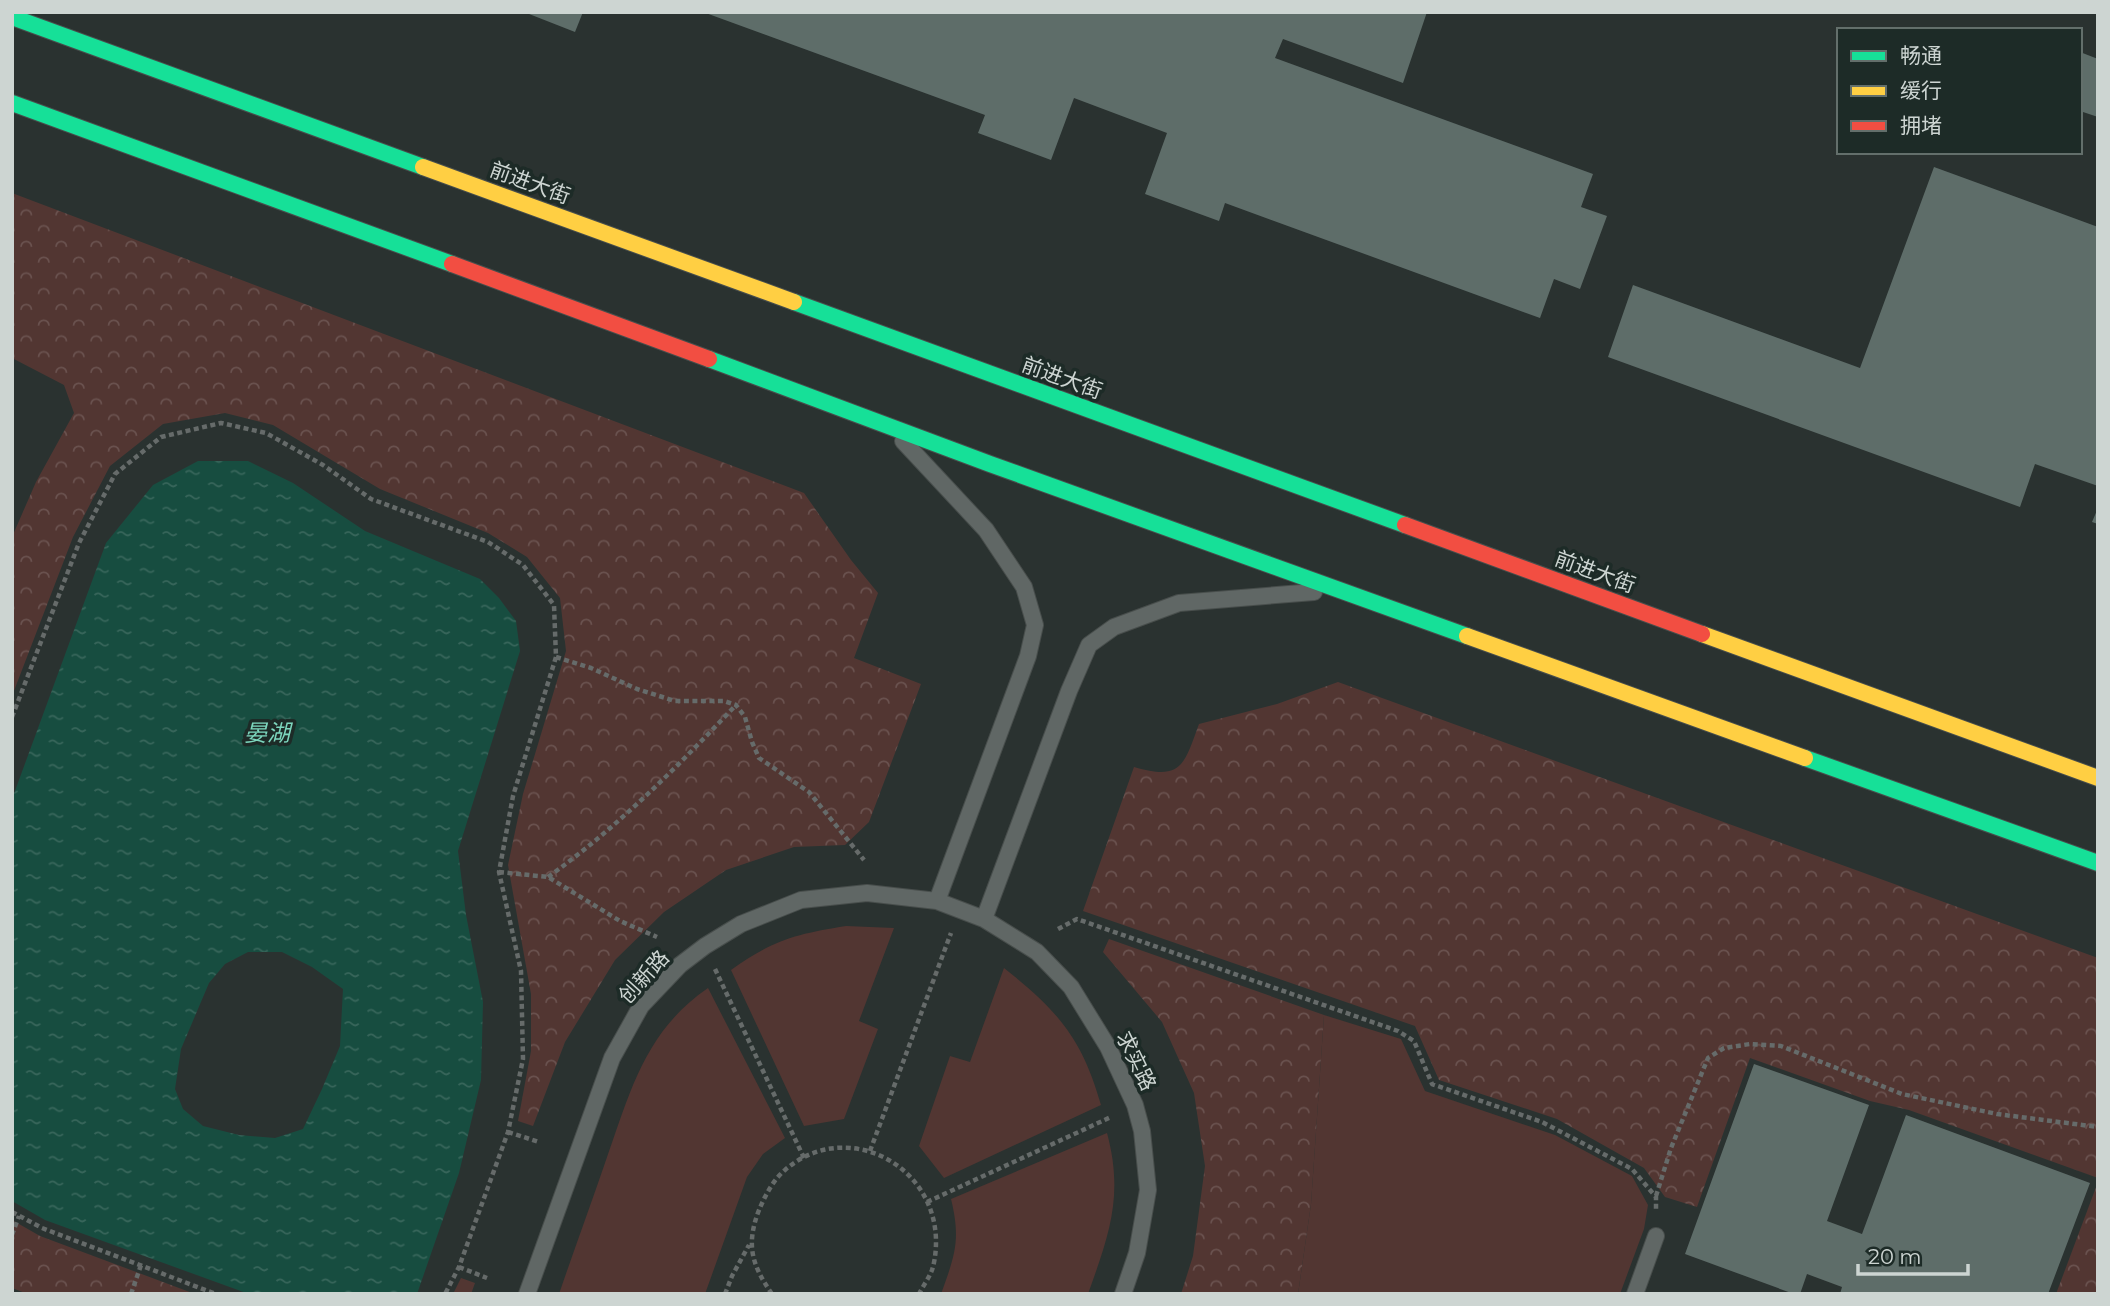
<svg xmlns="http://www.w3.org/2000/svg" width="2110" height="1306" viewBox="0 0 2110 1306" font-family="Montserrat,'Noto Sans SC',sans-serif">
<defs>
<pattern id="forest-crowns" width="20" height="18" patternUnits="userSpaceOnUse" patternTransform="scale(1.75)"><rect width="20" height="18" fill="#523632"/><path d="M2 6a3 3 0 1 1 6 0M12 15a3 3 0 1 1 6 0" fill="none" stroke="#6a524f"/></pattern>
<pattern id="water-ripples" width="26" height="14" patternUnits="userSpaceOnUse" patternTransform="scale(1.75)"><rect width="26" height="14" fill="#174d40"/><path d="M2 4q2-2 4 0t4 0M15 11q2-2 4 0t4 0" fill="none" stroke="#38665b"/></pattern>
</defs>
<rect width="100%" height="100%" fill="#2a3230"/>
<!-- grass -->
<path fill="#523632" d="M846,926L894,928L859,1021L878,1029L844,1119L804,1126L731,970C773,940 796,934 846,926Z
M1004,968C1058,1011 1082,1038 1101,1105L944,1178L919,1146L950,1056L970,1062Z
M708,988L785,1138L763,1154L747,1177L705,1294H559C574,1250 590,1207 605,1163C630,1093 644,1032 708,988Z
M1324,1015L1401,1039L1425,1091L1555,1135L1632,1176L1648,1205L1644,1229L1620,1294H1298L1311,1204Z
M1107,1133C1124,1196 1109,1235 1088,1294H941C955,1255 961,1240 951,1199Z"/>
<!-- forest -->
<path fill="url(#forest-crowns)" d="M12,193L804,493L851,560L878,593L854,658L921,684L869,822L845,845L794,847L726,870L664,912L615,960L565,1042L533,1126L518,1121L531,1051V994L508,865L523,794L566,651L560,598L527,557L488,533L380,489L273,425L225,413L163,424L110,466L73,537L12,696V537L36,482L74,413L64,385L12,358Z
M1338,682L2098,958V1178L1909,1110L1870,1101L1750,1058L1697,1207L1665,1197L1644,1168L1557,1119L1439,1080L1415,1026L1083,911L1134,767C1182,781 1184,765 1199,724L1277,704Z
M1109,939L1324,1015L1311,1204L1298,1294H1181L1193,1256L1205,1166L1194,1093L1162,1022L1103,952Z
M2098,1182V1294H2056Z
M12,1220L40,1236L195,1294H28L12,1288Z
M461,1278L475,1283L471,1294H453Z"/>
<!-- water -->
<path fill="url(#water-ripples)" fill-rule="evenodd" d="M198,461H248L293,483L365,531L480,579L499,598L516,621L520,651L458,851L466,915L483,1002L481,1080L459,1173L417,1294H249L45,1220L12,1201V799L106,543L153,485ZM248,952H282L312,967L343,989L340,1046L322,1089L303,1129L275,1138L239,1135L203,1126L183,1109L175,1089L181,1049L209,983L225,964Z"/>
<!-- building -->
<path fill="#5e6d69" d="M524,12H583L575,32Z
M703,12H1427L1403,83L1283,39L1275,58L1593,174L1581,207L1607,216L1580,289L1554,279L1540,318L1225,203L1219,221L1145,194L1167,133L1074,98L1051,160L978,133L985,115Z
M2080,52L2098,59V117L2080,111Z
M1934,167L2098,227V486L2035,464L2020,507L1608,357L1633,285L1860,368Z
M2098,508V524L2092,522Z
M1754,1064L1869,1105L1827,1221L1862,1234L1906,1115L2090,1183L2048,1294H1840L1842,1287L1807,1274L1800,1294H1794L1685,1254Z"/>
<g fill="none" stroke-linecap="round" stroke-linejoin="round">
<!-- lane casing -->
<g stroke="#484e4c" stroke-width="18">
<path id="lane" d="M903,441L986,530L1024,587L1035,625L1028,656L937,901
M984,919L1069,691L1089,645L1114,627L1179,603L1314,592
M527,1294L612,1058L641,1006L680,965L705,946L741,924L801,900L867,893L937,901L984,919L1037,952L1071,987L1108,1047L1135,1105L1142,1131L1148,1190L1137,1253L1123,1294
M1635,1294L1656,1236"/>
</g>
<!-- fast casing -->
<g stroke="#484e4c" stroke-width="18">
<path id="fast" d="M12,17L423,167
M12,103L452,264
M794,302L1405,525
M709,359L990,464L1467,636
M1805,758L2098,863"/>
</g>
<!-- slow casing -->
<g stroke="#484e4c" stroke-width="18">
<path id="slow" d="M423,167L794,302
M1702,634L2098,778
M1467,636L1805,758"/>
</g>
<!-- jam casing -->
<g stroke="#484e4c" stroke-width="18">
<path id="jam" d="M452,264L709,359
M1405,525L1702,634"/>
</g>
<!-- path -->
<path stroke="#666b6a" stroke-width="4.5" stroke-dasharray="5 3.5" stroke-linecap="butt" d="M556,657L591,668L637,689L675,701H724L736,705L745,717L752,742L759,758L809,792L864,860
M12,717L79,543L115,474L161,437L221,423L266,433L323,465L371,499L488,542L523,565L554,605L556,657L513,796L499,872L521,971L523,1059L508,1132L459,1267L445,1294
M499,872L548,877L620,921L657,937
M548,877C618,827 677,767 736,705
M1058,929L1077,919L1398,1031L1414,1041L1432,1084L1542,1122L1632,1169L1656,1197V1210
M715,969L804,1158
M508,1132L539,1142
M870,1151L951,933
M1656,1196L1671,1148L1708,1058L1724,1048L1750,1044L1781,1046L1902,1094L1997,1114L2098,1127
M927,1202L1111,1117
M12,1212L42,1228L216,1294
M12,1235L19,1216
M459,1267L487,1278
M131,1294L141,1265
M725,1294L732,1276L749,1245
M772,1294C751,1264 746,1244 759,1210C765,1196 773,1180 785,1170C841,1121 925,1158 935,1228C937,1241 936,1258 932,1270C929,1278 923,1286 919,1294"/>
<!-- lane -->
<use href="#lane" stroke="#606765" stroke-width="16"/>
<!-- fast -->
<use href="#fast" stroke="#16e098" stroke-width="16"/>
<!-- slow -->
<use href="#slow" stroke="#ffcf43" stroke-width="16"/>
<!-- jam -->
<use href="#jam" stroke="#f24e42" stroke-width="16"/>
</g>
<g text-anchor="middle" stroke-width="7" stroke-linejoin="round" paint-order="stroke">
<!-- street labels -->
<g font-size="21" fill="#cdd5d2" stroke="#1d2b27">
<text transform="translate(530 183) rotate(20)" y="7">前进大街</text>
<text transform="translate(1062 378) rotate(20)" y="7">前进大街</text>
<text transform="translate(1595 572) rotate(20)" y="7">前进大街</text>
<text transform="translate(644 977) rotate(-48)" y="7">创新路</text>
<text transform="translate(1136 1061) rotate(64)" y="7">求实路</text>
</g>
<!-- water labels -->
<g font-size="23" font-style="italic" fill="#7dd7be" stroke="#1d2b27">
<text x="267" y="741">晏湖</text>
</g>
</g>
<!-- border -->
<rect width="2110" height="1306" fill="none" stroke="#cdd5d2" stroke-width="28"/>
<!-- legend -->
<rect x="1837" y="28" width="245" height="126" fill="#1d2b27" stroke="#636f6b" stroke-width="2"/>
<rect x="1851" y="51" width="35" height="10" fill="#16e098" stroke="#636f6b" stroke-width="2"/>
<text x="1900" y="63" font-size="21" fill="#cdd5d2">畅通</text>
<rect x="1851" y="86" width="35" height="10" fill="#ffcf43" stroke="#636f6b" stroke-width="2"/>
<text x="1900" y="98" font-size="21" fill="#cdd5d2">缓行</text>
<rect x="1851" y="121" width="35" height="10" fill="#f24e42" stroke="#636f6b" stroke-width="2"/>
<text x="1900" y="133" font-size="21" fill="#cdd5d2">拥堵</text>
<!-- scale -->
<path d="M1858 1264v10h110v-10" fill="none" stroke="#cdd5d2" stroke-width="3.5"/>
<text x="1868" y="1264" font-size="21" fill="#cdd5d2" stroke="#1d2b27" stroke-width="5" paint-order="stroke">20 m</text>
</svg>
